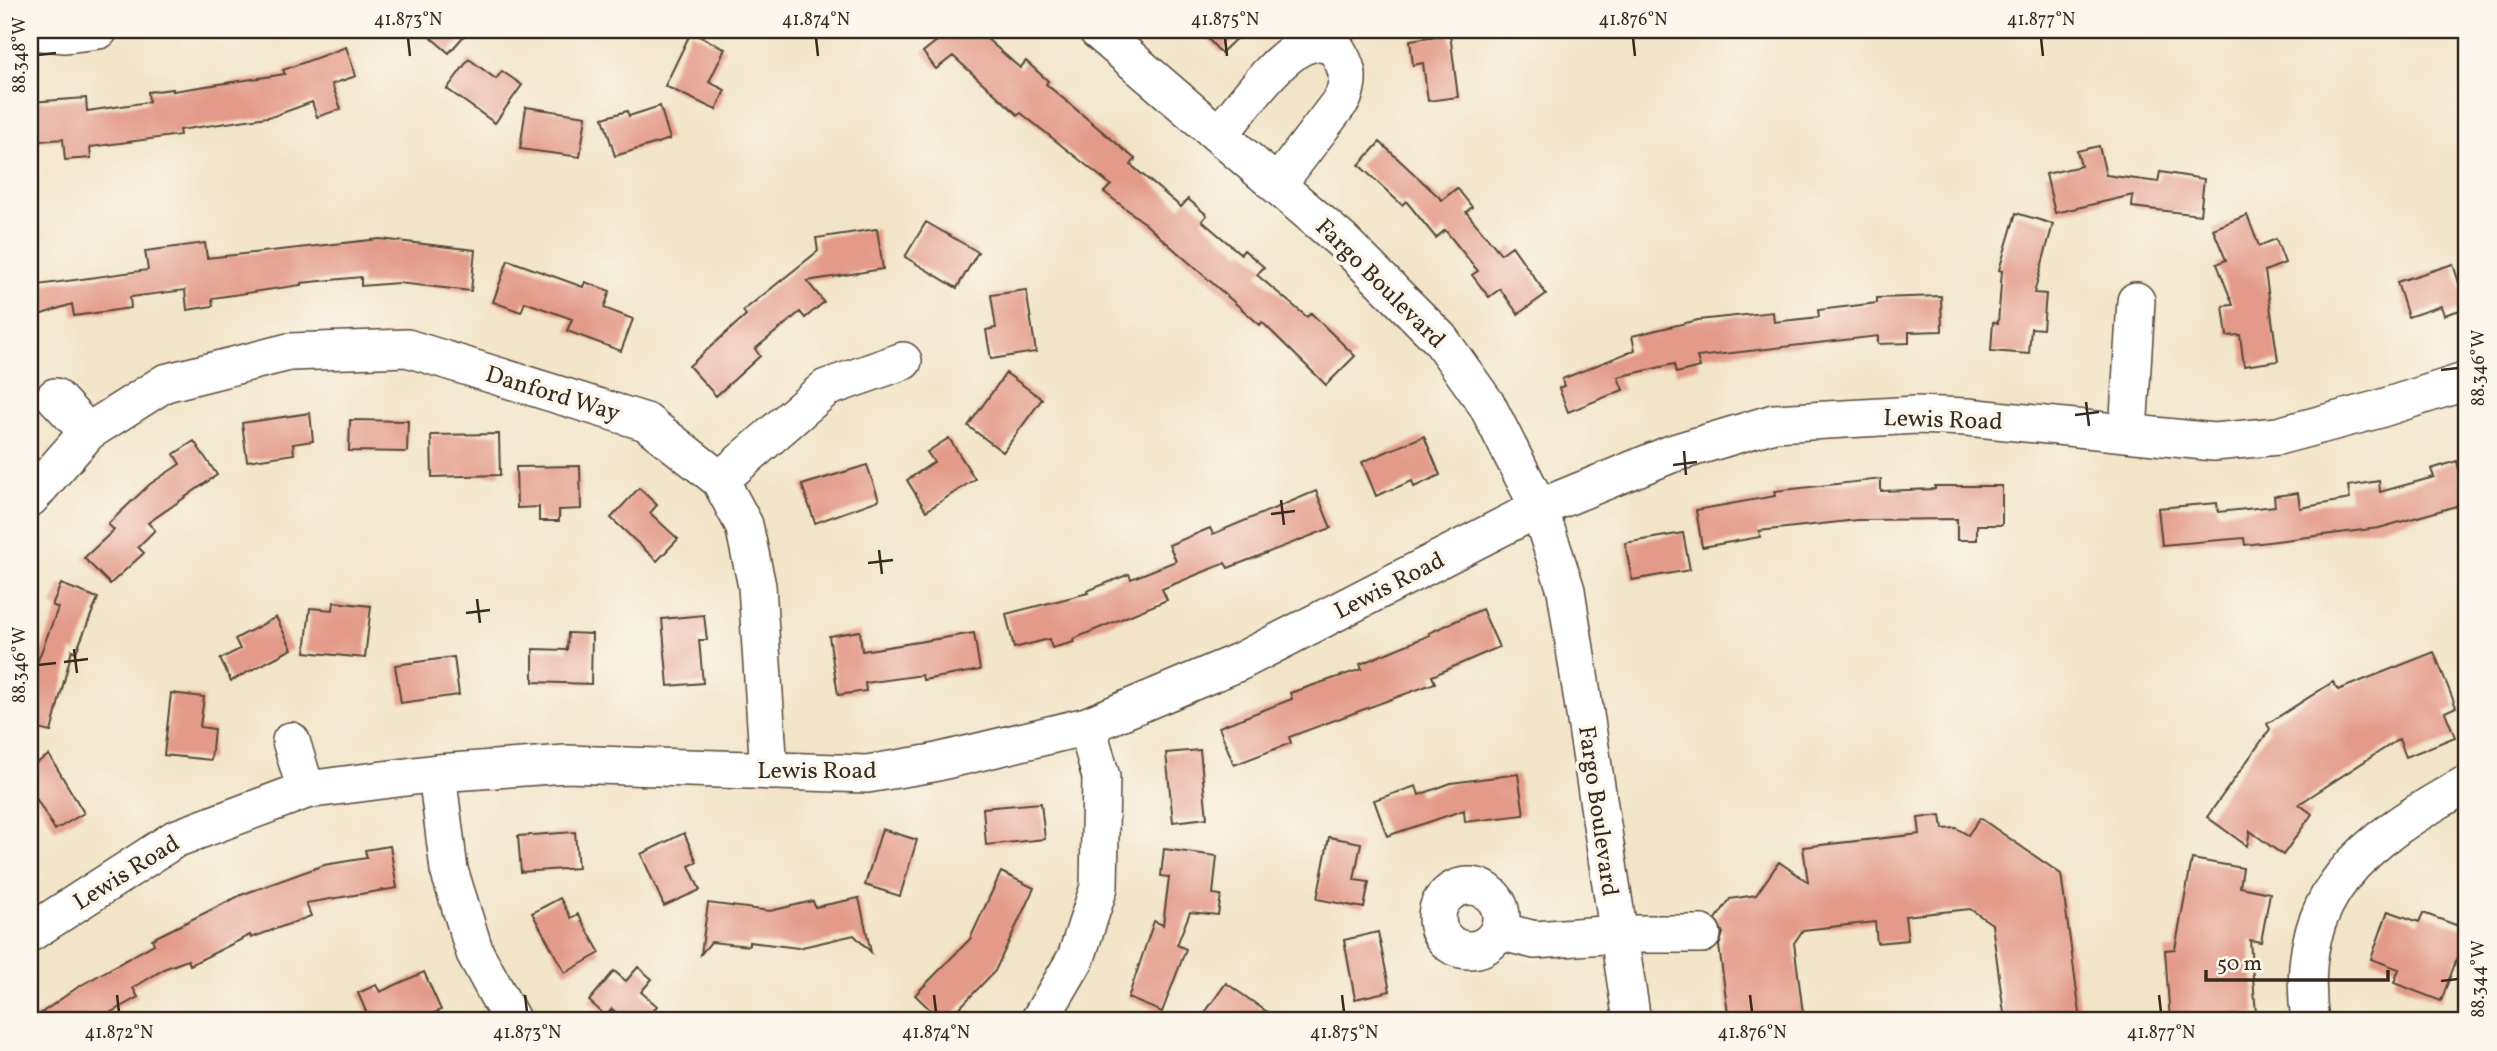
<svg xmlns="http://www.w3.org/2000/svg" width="2497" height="1051" viewBox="0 0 2497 1051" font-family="Vollkorn,serif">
<rect width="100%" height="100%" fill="#fbf7ec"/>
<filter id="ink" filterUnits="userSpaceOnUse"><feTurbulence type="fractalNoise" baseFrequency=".0143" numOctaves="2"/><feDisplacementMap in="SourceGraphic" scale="14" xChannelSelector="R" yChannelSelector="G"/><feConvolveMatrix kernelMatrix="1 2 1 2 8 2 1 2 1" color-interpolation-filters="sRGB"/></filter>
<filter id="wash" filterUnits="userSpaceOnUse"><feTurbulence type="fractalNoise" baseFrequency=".00686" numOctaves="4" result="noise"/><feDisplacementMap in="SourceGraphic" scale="28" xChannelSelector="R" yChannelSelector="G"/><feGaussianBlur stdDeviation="1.57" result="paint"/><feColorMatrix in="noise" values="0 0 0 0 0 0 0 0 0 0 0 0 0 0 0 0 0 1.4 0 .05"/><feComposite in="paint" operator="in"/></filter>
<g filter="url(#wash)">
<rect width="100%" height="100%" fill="#f2e4c8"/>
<g id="blocks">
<!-- building -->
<path fill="#e39a88" d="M422,30H469L449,53Z
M931,30H977L1020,68L1026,61L1048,81L1046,84L1135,159L1131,165L1181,207L1188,199L1207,215L1202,221L1241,254L1244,250L1264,267L1257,275L1307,317L1311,313L1355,356L1326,385L1262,322L1260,325L1142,221L1104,192L1111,185L1021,113L1018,115L953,56L936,69L923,52L938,40Z
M1200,30H1245L1221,53Z
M691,32L725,49L709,82L725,90L716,110L665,86Z
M1450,34L1458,97L1428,101L1423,63L1413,65L1410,40Z
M346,47L356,76L332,84L341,109L317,117L312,102L274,116L179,130L180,135L90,147L91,158L65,160L63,139L30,142V102L86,98L87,111L149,102L148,92L173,89V91L285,74L283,70Z
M469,59L496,79L502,71L522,85L495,123L447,89Z
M660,106L670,139L615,156L603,118L627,111L629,116Z
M526,107L586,116L580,157L520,149Z
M1380,142L1442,200L1457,188L1472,207L1466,212L1501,254L1512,246L1546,294L1518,314L1500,289L1489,297L1472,275L1478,271L1445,230L1436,238L1406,201L1402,205L1359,165Z
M2099,146L2106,175L2158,182L2160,172L2204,179L2200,215L2132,207L2133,195L2055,213L2046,174L2081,166L2077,151Z
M2016,213L2053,224L2034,293L2046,294L2043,329L2031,328L2029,354L1991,351L1993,322L1998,323L2002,271L1999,270Z
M2247,215L2259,246L2276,239L2285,263L2265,271L2278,361L2244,366L2240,335L2227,336L2223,306L2233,305L2217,264L2226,260L2213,229Z
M926,222L978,252L957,288L905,257Z
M877,229L883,269L807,281L824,302L805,318L800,312L755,349L760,356L716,396L689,366L746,315L743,311L818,251L816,238Z
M380,239L475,250L471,291L398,283L361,286V277L301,283V285L212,298L213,306L187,310L185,290L130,297L131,308L74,316L72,304L30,318V286L148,270L145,251L205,243L207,258Z
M508,260L583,287L585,282L610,291L604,308L633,319L621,351L567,331L572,319L525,302L521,312L493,302Z
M2453,264L2467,308L2444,315L2441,306L2408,317L2397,282Z
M1026,290L1036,352L991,359L986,330L996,328L991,295Z
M1941,296L1942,331L1909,332V343L1878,344V336L1697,357L1700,367L1676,373L1674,364L1618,377L1623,390L1568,412L1559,388L1564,386L1562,379L1635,350L1632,336L1698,320L1773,312L1774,322L1819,317L1818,310L1877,303V298Z
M1006,373L1042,399L1003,452L968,426Z
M310,413L313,441L293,444L294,454L247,461L242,423Z
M350,420L408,421L407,452L349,451Z
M499,434L500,475L432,477L431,435Z
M1424,436L1440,475L1414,487L1412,481L1376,496L1362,462Z
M949,438L975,479L926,511L907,480L934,462L927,452Z
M194,441L217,475L148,523L155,530L138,547L144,553L110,584L84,558L114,530L108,524L150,484L180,464L174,454Z
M2457,461L2467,503L2379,528L2245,545L2244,538L2162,545L2158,508L2217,503L2218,512L2275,506L2274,496L2298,493L2300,508L2350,499L2348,486L2379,481L2380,492L2434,477L2431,469Z
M867,465L879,500L815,523L802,485Z
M580,466L581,509L559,510V521H539V507L517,508L516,467Z
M1881,479V491L1935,489V486H2002V525H1977V540H1957V519L1857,520L1759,531L1760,537L1702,547L1696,510L1775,496L1774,491Z
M639,488L657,505L650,513L678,539L657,561L611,518Z
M1316,491L1331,528L1228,568L1225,563L1162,589L1167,600L1073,639L1074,642L1052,648L1049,639L1014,648L1006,614L1088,593L1087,591L1129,574L1131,579L1176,561L1169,545L1210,528L1213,534Z
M1683,533L1690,570L1632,580L1625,543Z
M61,584L98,598L76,652L72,650L51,732L30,727V666L35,668L58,608L52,605Z
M334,602L371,606L365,658L305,652L310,608L333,610Z
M1482,609L1499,647L1432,676L1435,683L1289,737L1291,743L1234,765L1219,727L1292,699L1290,693L1362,669L1360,664L1430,635L1429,633Z
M704,615L707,640H699L703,683L668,686L662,619Z
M276,617L292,649L231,681L220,659L240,649L235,639Z
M860,631L862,651L974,633L980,670L923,680L922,675L865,683L866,691L838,695L829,636Z
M568,633L592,634L591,684L533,682V649L567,650Z
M2434,652L2456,707L2445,712L2455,737L2406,757L2399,739L2299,804L2312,814L2283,855L2250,831L2247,846L2207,817L2270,729L2267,724L2333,682L2338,690Z
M454,657L459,695L401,703L395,665Z
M171,693L204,697L200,727L214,729L211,760L164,755Z
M1200,750L1207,818L1173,822L1166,753Z
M49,755L84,813L55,830L30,788V767Z
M1518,774L1524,815L1465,822L1464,810L1387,836L1374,800L1416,786L1419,795L1451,783Z
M1041,803L1045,839L986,845L983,808Z
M1941,815L1943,829L1956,828L1968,835L1980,818L2061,874L2081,1021H2005L1992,924L1970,909L1905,916L1908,940L1877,943L1875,922L1803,930L1794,943L1804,1021H1729L1719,946L1723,933L1716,919L1730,899L1756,895L1779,862L1808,882L1803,847L1920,834L1918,818Z
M882,829L917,840L900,896L865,885Z
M575,832L578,868L521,872L518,836Z
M684,833L697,862L689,866L700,890L664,906L641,854Z
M1329,837L1361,843L1354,880L1369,882L1364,908L1317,899Z
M390,846L397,888L306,903L311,916L251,938L250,935L190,965L188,960L166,968L133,988L138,997L95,1021H30L78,987L154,944L152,939L241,895L324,865L367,858L365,850Z
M1164,849L1217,856L1213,894L1221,895L1218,915L1190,912L1177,945L1186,949L1162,1012L1128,998L1154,921L1163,925L1169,877L1161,876Z
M2192,859L2243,868L2240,887L2270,893L2261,942L2250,940L2256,1014L2225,1016V1021H2170L2165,950L2175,949Z
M1001,872L1034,888L995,971L947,1021H942L915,995L970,939Z
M560,898L571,918L578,914L600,953L565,973L532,913Z
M859,898L871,952L854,935L798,948L749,942V946L711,942L701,954L708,903L770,911L813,901L815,907Z
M2388,911L2419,922L2423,913L2467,929V962L2457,958L2441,1001L2394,983L2399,969L2371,959Z
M1378,932L1390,991L1355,999L1344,940Z
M638,967L652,979L641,992L657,1006L645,1021H626L612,1009L606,1016L589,1001L614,971L626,981Z
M424,972L441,1010L415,1021H370L358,993L376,985L380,992Z
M1226,983L1280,1021H1214L1204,1014Z"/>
</g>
</g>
<g filter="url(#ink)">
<use href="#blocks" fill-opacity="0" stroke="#564638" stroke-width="2"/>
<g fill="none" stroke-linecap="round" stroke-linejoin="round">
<!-- minor casing -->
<g stroke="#564638" stroke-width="40">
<path id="minor" d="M1097,30L1342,241L1440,339L1487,405L1539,508L1566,590L1632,1021
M30,31L66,34L99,30
M1219,135C1240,110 1282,47 1314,43C1320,42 1329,45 1335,47C1347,66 1351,76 1343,98L1277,185
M55,397L88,432
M2128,433L2136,301
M720,480L826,388L903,361
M30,498L88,432L165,383L289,352L407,348L646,422L720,480L744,525L757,586L769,771
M291,741L306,790
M437,773L449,870L475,953L512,1021
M1437 918a32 32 0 1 1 64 0a32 32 0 1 1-64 0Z
M1499,931L1535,940L1617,934H1702
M30,933L175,839L306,790L437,773L566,764L867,774L933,763L1087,726L1239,662L1539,508L1671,454L1774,423L1916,415L1967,417L2214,442L2278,436L2376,410L2467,381
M1039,1021L1076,958L1099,887L1101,777L1087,726
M2310,1021C2292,893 2365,840 2467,784"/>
</g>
<!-- minor -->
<use href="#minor" stroke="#fff" stroke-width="37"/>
</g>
</g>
<!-- ticks -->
<path fill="none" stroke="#3b2a1e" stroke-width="2.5" d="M408,38L410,56M816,38L818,56M1225,38L1227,56M1633,38L1635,56M2041,38L2043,56M38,55L56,53M2441,370L2458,368M2086,402L2089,426M2075,415L2099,412M1684,451L1686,475M1673,465L1697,462M1281,500L1284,525M1271,514L1295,511M879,550L882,574M868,563L893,560M477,599L480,623M466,613L490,610M74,649L77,673M64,662L88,659M38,665L56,663M2441,981L2458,979M117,995L119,1012M525,995L527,1012M934,995L936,1012M1342,995L1344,1012M1750,995L1752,1012M2159,995L2161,1012"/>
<g text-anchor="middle" stroke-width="7" stroke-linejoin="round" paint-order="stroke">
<!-- street labels -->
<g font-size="24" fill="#3b2a1e" stroke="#fbf7ec">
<text transform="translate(1381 283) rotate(45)" y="8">Fargo Boulevard</text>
<text transform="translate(553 393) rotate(17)" y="8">Danford Way</text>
<text transform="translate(1943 419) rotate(2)" y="8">Lewis Road</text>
<text transform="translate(1389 585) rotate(-27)" y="8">Lewis Road</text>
<text x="817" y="778">Lewis Road</text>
<text transform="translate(1599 811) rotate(82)" y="8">Fargo Boulevard</text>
<text transform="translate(126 872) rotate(-32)" y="8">Lewis Road</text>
</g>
</g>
<!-- margin -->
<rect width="2497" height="1051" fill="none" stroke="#fbf7ec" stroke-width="77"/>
<!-- scale -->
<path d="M2206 970v10h182v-10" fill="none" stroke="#3b2a1e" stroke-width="3.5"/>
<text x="2217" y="970" font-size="21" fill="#3b2a1e" stroke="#fbf7ec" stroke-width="5" paint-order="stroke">50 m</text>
<rect x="38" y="38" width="2420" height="974" fill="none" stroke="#3b2a1e" stroke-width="2.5"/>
<g font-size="18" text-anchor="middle" fill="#3b2a1e">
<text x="408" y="25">41.873°N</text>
<text x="816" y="25">41.874°N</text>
<text x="1225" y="25">41.875°N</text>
<text x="1633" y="25">41.876°N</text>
<text x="2041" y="25">41.877°N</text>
<text transform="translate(19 55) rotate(-90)" y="6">88.348°W</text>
<text transform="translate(2478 368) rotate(-90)" y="6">88.346°W</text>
<text transform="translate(19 665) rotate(-90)" y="6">88.346°W</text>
<text transform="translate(2478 979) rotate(-90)" y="6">88.344°W</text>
<text x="119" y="1038">41.872°N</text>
<text x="527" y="1038">41.873°N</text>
<text x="936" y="1038">41.874°N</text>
<text x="1344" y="1038">41.875°N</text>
<text x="1752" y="1038">41.876°N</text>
<text x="2161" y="1038">41.877°N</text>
</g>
</svg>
